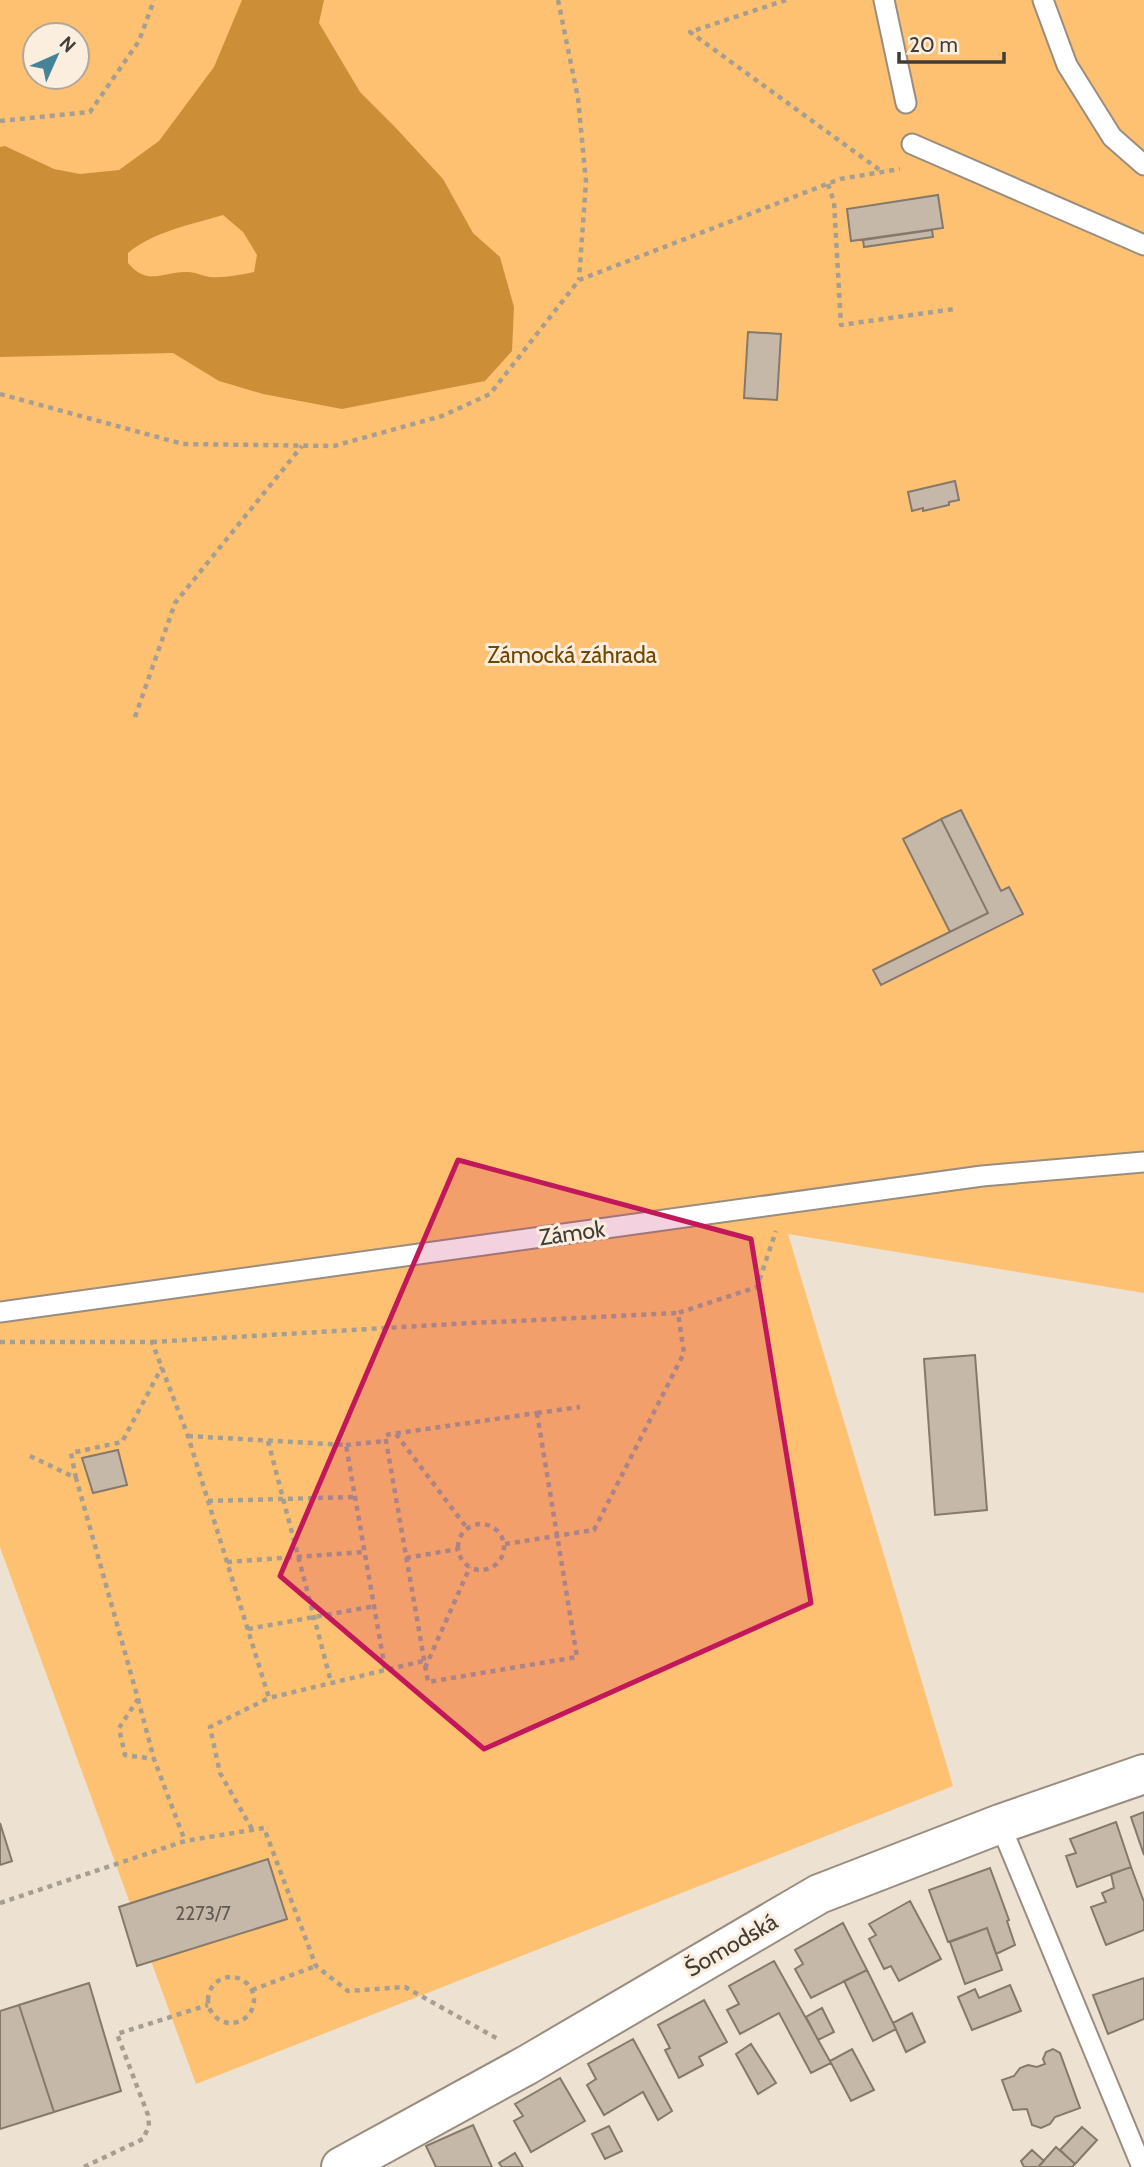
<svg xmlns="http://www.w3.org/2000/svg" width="1144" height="2167" viewBox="0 0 1144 2167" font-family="Cabin,sans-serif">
<rect width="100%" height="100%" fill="#ede1d1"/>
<!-- green -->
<path fill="#fec171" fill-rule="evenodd" d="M0,0H1144V1293L788,1234L953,1786L196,2084L0,1547ZM35,35H77V77H35Z"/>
<!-- water -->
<path fill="#cc8f38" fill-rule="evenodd" d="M242,0H324L319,23L360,92L395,127L443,179L473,233L500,257L514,307L512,351L485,381L342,409L263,394L219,381L173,353L0,357V147L5,146L54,169L80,174L119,170L159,141L214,67ZM223,215L243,232L257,255L254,272C240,275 224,278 210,277C202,276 196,272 188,272C162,271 148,287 128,263V253C154,231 191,225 223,215Z"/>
<!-- building -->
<path fill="#c5b8a9" stroke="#85796b" stroke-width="2" d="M938,195L943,228L851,241L847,209Z
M932,230L933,237L864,247L863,240Z
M748,332L781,334L777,400L744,398Z
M955,481L959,500L949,502V505L923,511V508L912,511L908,492Z
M961,810L1001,891L1009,887L1023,914L881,985L873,970L988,913L941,819Z
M941,819L988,913L950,932L903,839Z
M975,1355L987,1510L935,1515L924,1359Z
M118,1450L127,1485L93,1493L82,1458Z
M1144,1812V1855L1131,1817Z
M1116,1822L1131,1867L1077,1887L1066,1856L1076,1853L1070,1839Z
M0,1823L12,1861L0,1865Z
M268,1859L287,1919L137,1966L119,1907Z
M1131,1867L1144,1902V1930L1106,1945L1091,1907L1106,1902L1102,1893L1114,1888L1111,1874Z
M990,1868L1009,1920L1007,1921L1015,1945L996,1954L987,1928L948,1942L929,1890Z
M910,1901L941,1959L899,1981L891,1966L884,1969L869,1939L876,1935L869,1924Z
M843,1923L867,1970L811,1998L795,1969L803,1964L795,1950Z
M987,1928L1002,1970L965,1984L950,1942Z
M774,1961L831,2063L811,2073L779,2013L740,2034L727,2010L739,2004L729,1986Z
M867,1970L896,2029L873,2041L844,1981Z
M1144,1978V2019L1108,2034L1093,1995Z
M89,1983L121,2091L54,2112L19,2005Z
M1010,1985L1021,2011L972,2030L958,1997L975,1989L979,1998Z
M704,2000L727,2042L699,2057L703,2065L679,2078L665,2050L670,2048L658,2025Z
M19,2005L54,2112L0,2129V2011Z
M822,2008L834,2032L818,2040L806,2017Z
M912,2013L925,2042L906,2052L893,2023Z
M633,2039L672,2111L658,2120L643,2092L604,2115L587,2085L596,2079L588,2064Z
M751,2044L776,2083L758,2094L736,2054Z
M852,2049L874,2090L851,2101L830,2061Z
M1053,2049L1060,2053L1080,2108L1055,2117L1050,2124L1041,2128L1032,2125L1027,2109L1013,2110L1002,2080L1014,2076L1020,2068L1028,2065L1037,2067L1045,2064L1043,2059L1046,2052Z
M560,2078L585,2121L531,2152L514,2121L523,2116L515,2104Z
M473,2125L492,2167H436L426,2146Z
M609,2126L622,2151L605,2159L592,2134Z
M1082,2127L1097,2140L1075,2164L1060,2150Z
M1056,2147L1075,2164L1072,2167H1038Z
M1032,2150L1044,2161L1038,2167H1024L1021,2161Z
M515,2153L523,2167H502L499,2163Z"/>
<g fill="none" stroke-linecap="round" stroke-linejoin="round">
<!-- lane casing -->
<g stroke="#998d7f" stroke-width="23">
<path id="lane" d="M884,0L906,103
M1043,0L1067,65L1112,137L1144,165
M912,144L1144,245
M0,1312L982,1176L1144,1162
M1000,1824L1142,2167"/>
</g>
<!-- street casing -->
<g stroke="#998d7f" stroke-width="42">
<path id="street" d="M341,2167L527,2065L819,1894L1000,1824L1144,1774"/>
</g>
<!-- path -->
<path stroke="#a79e92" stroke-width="4.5" stroke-dasharray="5 5" stroke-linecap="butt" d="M558,0L578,98L586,182L579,280
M786,0L690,32L881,171
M0,121L90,112L139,41L154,0
M828,184L834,202L841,325L954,309
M0,394L183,444L334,446L442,416L490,394L579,280L840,179L900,169
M135,717L175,603L302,446
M0,1342H152L188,1436L269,1698L423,1661
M152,1342L453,1324L678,1313
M537,1413L577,1657L428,1682L385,1435Z
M537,1413L580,1407
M396,1434L467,1528
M188,1436L346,1445L385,1669
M268,1441L331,1682
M346,1445L386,1441
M30,1456L76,1478L138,1699L119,1728L125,1755L154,1759L185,1841
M76,1478L71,1453L122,1442L162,1367
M208,1501L355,1497
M458 1547a23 23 0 1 1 46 0a23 23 0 1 1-46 0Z
M505,1544L594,1530L684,1353L678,1313L757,1287L776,1231
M406,1558L458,1549
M227,1562L364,1552
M248,1629L375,1606
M425,1668L470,1567
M138,1699L154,1759
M252,1829L220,1773L210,1727L269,1698
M0,1903L185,1841L264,1828L316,1966L348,1991L405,1987L498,2039
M208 2000a23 23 0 1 1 46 0a23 23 0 1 1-46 0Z
M252,1990L316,1966
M84,2167L143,2139L149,2126L148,2115L117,2034L208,2005"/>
<!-- lane -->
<use href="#lane" stroke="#fff" stroke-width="19"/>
<!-- street -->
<use href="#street" stroke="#fff" stroke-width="38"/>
</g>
<!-- marked area -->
<path fill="#c2185b" fill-opacity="0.2" stroke="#c2185b" stroke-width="5" stroke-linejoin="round" d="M458,1160L751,1239L811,1603L484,1749L280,1576Z"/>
<g text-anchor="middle" stroke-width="6" stroke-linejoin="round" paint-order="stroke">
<!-- number labels -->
<g font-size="19" fill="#625b53">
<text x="203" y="1920">2273/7</text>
</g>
<!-- park labels -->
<g font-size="23" fill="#6f4700" stroke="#fbeede">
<text x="572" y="663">Zámocká záhrada</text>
</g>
<!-- street labels -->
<g font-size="23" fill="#413c36" stroke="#fbeede">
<text transform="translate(572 1233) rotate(-8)" y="8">Zámok</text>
<text transform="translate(731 1945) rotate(-30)" y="8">Šomodská</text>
</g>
</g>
<!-- north arrow -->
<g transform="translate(56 56) rotate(45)"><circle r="33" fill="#fbeede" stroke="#b1a79b" stroke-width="2"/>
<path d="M0-5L12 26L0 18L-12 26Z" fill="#458398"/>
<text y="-10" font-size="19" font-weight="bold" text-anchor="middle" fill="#413c36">N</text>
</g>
<!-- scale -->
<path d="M899 52v10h105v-10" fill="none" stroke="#413c36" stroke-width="3.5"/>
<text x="909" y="52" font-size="21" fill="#413c36" stroke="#fbeede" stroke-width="5" paint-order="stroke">20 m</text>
</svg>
